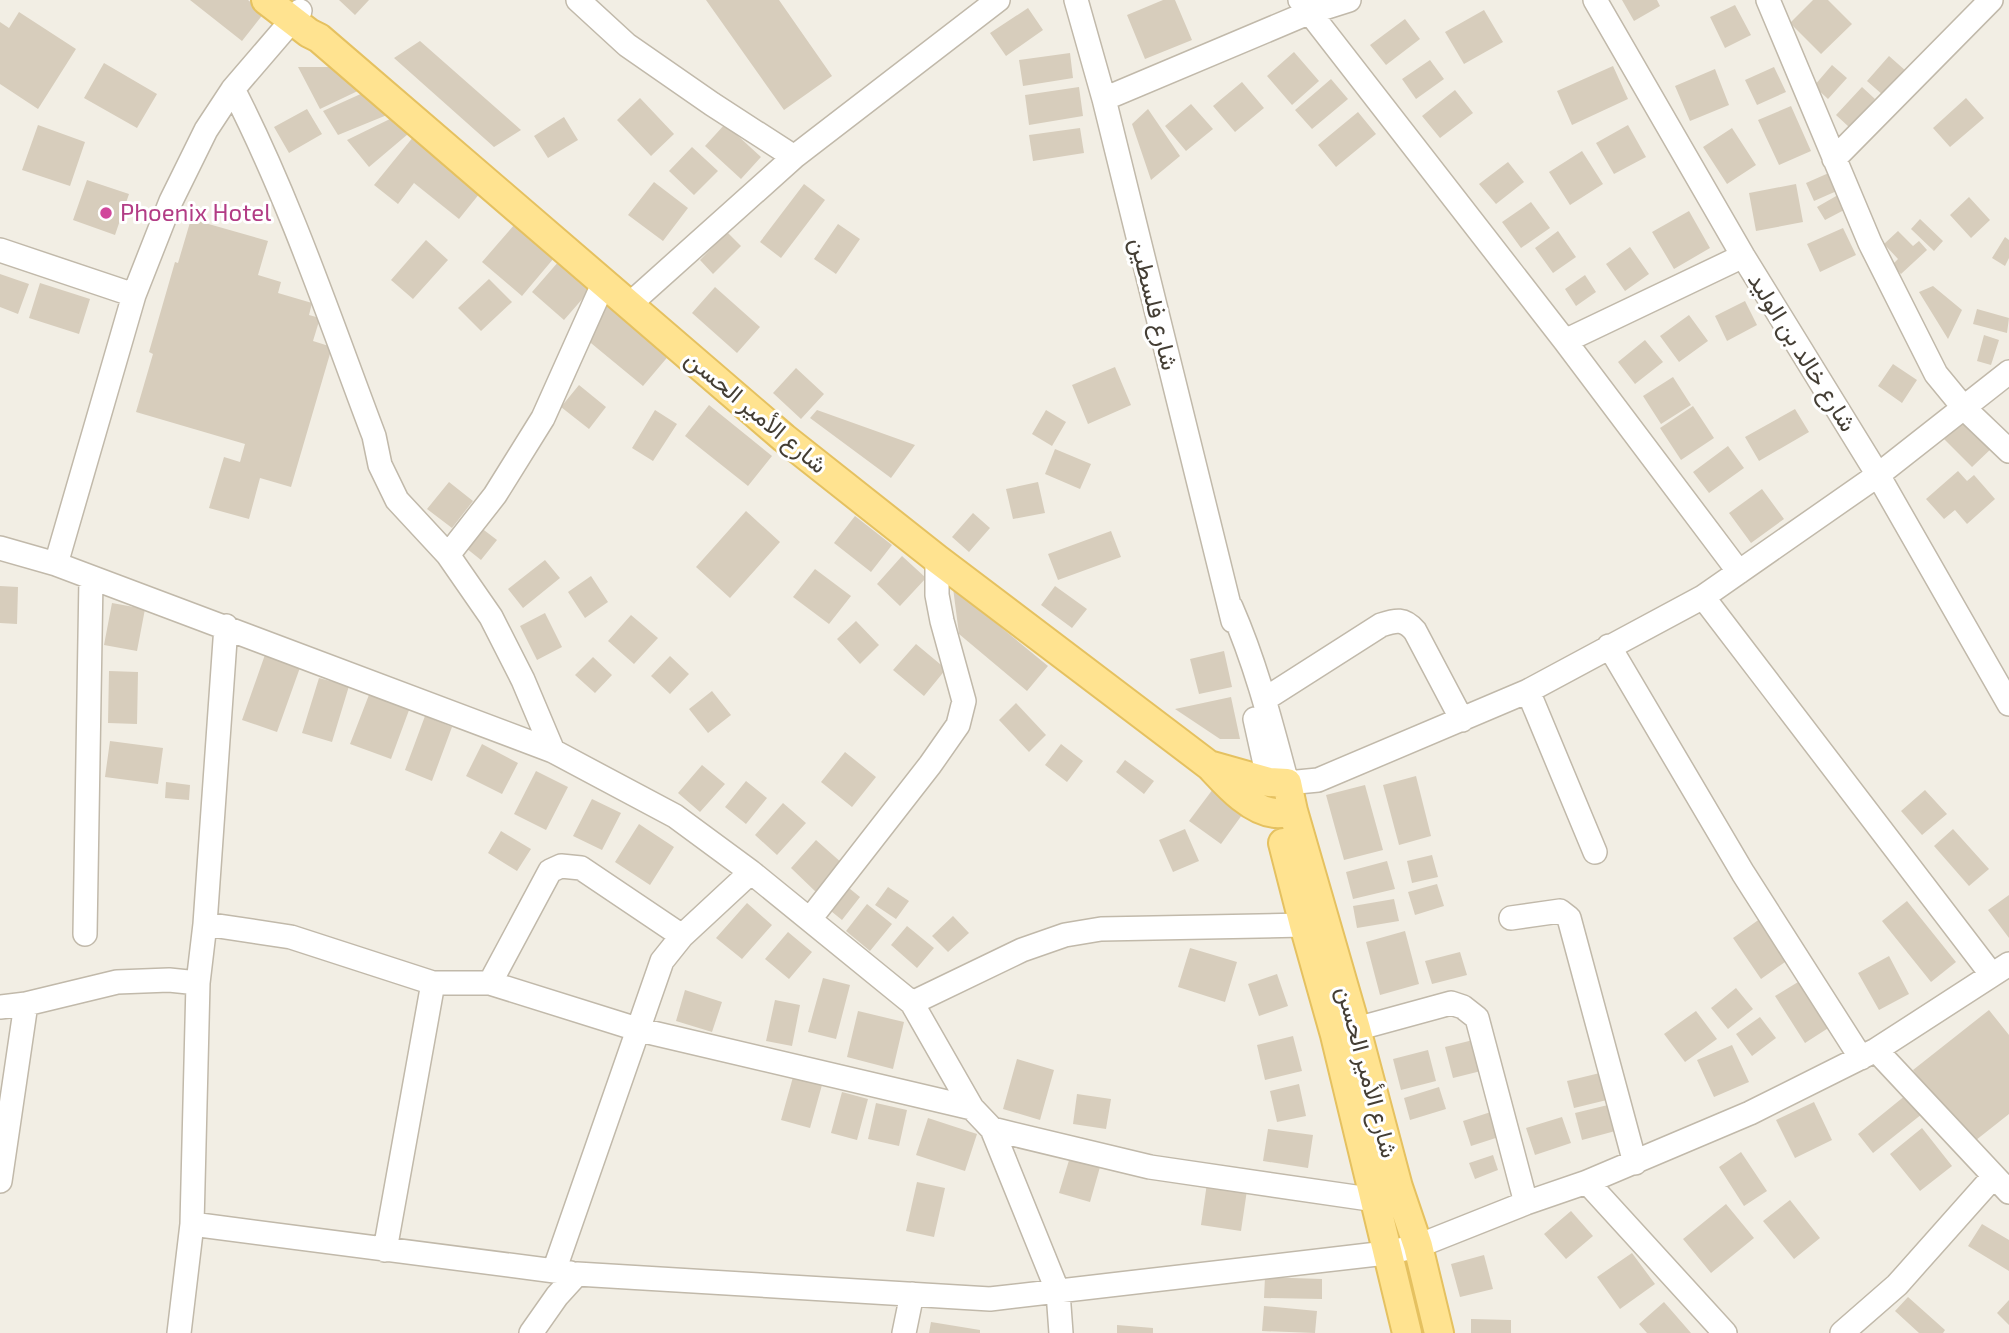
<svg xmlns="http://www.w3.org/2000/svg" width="2009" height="1333" viewBox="0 0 2009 1333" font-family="'Exo 2',Vazirmatn,sans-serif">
<rect width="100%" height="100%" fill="#f2eee4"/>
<!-- building -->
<path fill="#d7cdbc" d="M190,0H248L264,13L242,41Z
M339,0H369L355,15Z
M706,0H779L832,76L784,110Z
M1163,0H1175L1192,40L1145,59L1127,15Z
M1622,0H1657L1660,6L1634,21Z
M1813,0H1828L1852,24L1821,54L1790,23Z
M1735,5L1751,35L1725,48L1710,17Z
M1028,8L1043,30L1006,56L990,33Z
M1484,10L1503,42L1464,64L1445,32Z
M19,12L76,49L38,109L0,84V22L9,28Z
M1405,19L1420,39L1386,65L1370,45Z
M420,41L521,130L494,147L394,58Z
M1294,52L1319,81L1292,105L1267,76Z
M1070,53L1073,78L1023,86L1019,60Z
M1889,56L1906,71L1884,96L1867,81Z
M1430,60L1444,79L1416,99L1402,79Z
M104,63L157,94L137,128L84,98Z
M1832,65L1847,78L1828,99L1814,86Z
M1613,66L1628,99L1572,125L1557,91Z
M298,67H339L364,88L320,109Z
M1774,67L1786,92L1757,105L1745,80Z
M1715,69L1729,105L1690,121L1675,86Z
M1331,79L1348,99L1312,129L1295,110Z
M1242,82L1264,108L1235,132L1213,106Z
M1079,87L1083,116L1029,125L1025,95Z
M1862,87L1875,99L1849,127L1836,115Z
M1455,90L1473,113L1440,138L1422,116Z
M365,92L387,115L338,135L323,111Z
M640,98L674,134L651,156L617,120Z
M1966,98L1984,118L1950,147L1933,128Z
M1191,104L1213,129L1186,151L1165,126Z
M1791,106L1811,151L1779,165L1758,120Z
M307,109L322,134L289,153L274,127Z
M1148,109L1180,156L1151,180L1132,124Z
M1358,112L1376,134L1336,167L1318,145Z
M564,117L578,140L548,158L534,136Z
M392,118L408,134L369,167L347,140Z
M725,124L761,157L741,179L705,146Z
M38,125L85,142L70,186L22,170Z
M1628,125L1646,157L1614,174L1596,143Z
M1080,128L1084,153L1033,161L1029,135Z
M1732,128L1756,165L1727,184L1703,147Z
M414,136L480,193L459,219L414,183L398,204L374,185Z
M692,147L718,171L694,195L669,171Z
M1582,151L1603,184L1570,205L1549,172Z
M1508,162L1524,182L1496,204L1479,184Z
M1831,172L1839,190L1814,201L1806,183Z
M87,180L129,194L115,235L73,220Z
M654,182L688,208L663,241L628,215Z
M804,184L825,200L781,258L760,242Z
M1796,184L1803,222L1756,231L1749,193Z
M1838,195L1846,209L1825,220L1817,207Z
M1969,197L1990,220L1971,238L1950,215Z
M1531,202L1550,228L1521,248L1502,222Z
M1689,211L1710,248L1674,269L1652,232Z
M191,219L268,241L258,275L281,282L278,293L312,303L309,315L320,318L313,341L332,347L291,487L260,478L249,519L209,508L224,457L240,462L245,444L136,412L153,354L149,352L175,262L178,263Z
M1920,219L1943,241L1934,251L1911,229Z
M515,224L554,258L522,296L482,262Z
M838,224L860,239L836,274L814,259Z
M1843,228L1856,255L1820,272L1807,244Z
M1558,231L1576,257L1553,273L1535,248Z
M1898,231L1913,246L1919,241L1927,250L1901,274L1892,265L1898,259L1884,244Z
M727,232L741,246L713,274L700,260Z
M2005,237L2009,240V258L2005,266L1992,258Z
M426,240L448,260L413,299L391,280Z
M1630,247L1649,274L1625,291L1606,264Z
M559,261L591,289L564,320L532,292Z
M0,274L29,284L18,314L0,307Z
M1585,275L1596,292L1576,306L1565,289Z
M489,279L512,302L481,331L458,308Z
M40,283L90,299L79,334L29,318Z
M1933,286L1962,310L1948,339L1919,292Z
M715,287L760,327L737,353L692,313Z
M608,300L671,353L643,386L580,334Z
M1745,301L1757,325L1727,341L1715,316Z
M1977,309L2009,318L2007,333L1973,324Z
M1689,315L1708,341L1679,362L1660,336Z
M1984,335L1999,340L1991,365L1977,361Z
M1645,340L1663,362L1635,384L1618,362Z
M1893,364L1917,380L1902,403L1878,386Z
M1115,367L1131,405L1088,424L1072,385Z
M796,368L824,394L801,419L773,393Z
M1673,377L1691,405L1661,424L1643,396Z
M579,385L606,407L589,429L561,407Z
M709,405L772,456L748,486L685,436Z
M1693,406L1714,438L1681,460L1660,428Z
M1795,409L1809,432L1759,461L1745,437Z
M655,410L677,424L653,461L632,448Z
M817,410L915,445L891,478L810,418Z
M1046,410L1066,422L1052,446L1032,434Z
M1966,418L1994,446L1972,467L1944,439Z
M1728,446L1744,468L1709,493L1693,472Z
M1055,449L1091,464L1080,489L1045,474Z
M1958,471L1967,481L1974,475L1995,499L1967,524L1955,510L1944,519L1926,499Z
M449,482L473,501L452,528L427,509Z
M1038,482L1045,513L1013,519L1006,489Z
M1762,489L1784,519L1751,543L1729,513Z
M746,511L780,542L730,598L696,567Z
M973,513L990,528L969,552L952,537Z
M855,516L892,545L871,572L834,543Z
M476,524L497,540L481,560L461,544Z
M1111,531L1121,557L1058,580L1048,554Z
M902,556L926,578L900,606L877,584Z
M545,560L560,578L523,608L508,589Z
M815,569L851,596L829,624L793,597Z
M591,576L608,602L585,618L568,592Z
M0,586L18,587L17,624L0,623Z
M1055,586L1087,609L1072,628L1041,605Z
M953,588L1048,666L1027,691L959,634Z
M112,603L145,609L137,651L104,645Z
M545,613L562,647L537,660L520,626Z
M631,615L658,638L634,664L608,641Z
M856,621L879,645L860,664L837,639Z
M916,644L946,669L924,696L893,670Z
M267,649L302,662L277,732L242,720Z
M1224,651L1232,687L1199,694L1190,659Z
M670,656L689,674L670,694L651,676Z
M593,657L612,675L595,693L575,675Z
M109,671L138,672L137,724L108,723Z
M319,678L349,686L332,742L302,733Z
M372,687L412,702L391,759L350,744Z
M712,691L731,715L708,733L689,709Z
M1231,697L1240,739H1220L1175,709Z
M1016,703L1046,735L1029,752L999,720Z
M425,716L452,727L432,781L405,770Z
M110,741L163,748L158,784L105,777Z
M482,744L518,763L502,794L466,776Z
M1061,744L1083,761L1067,782L1045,765Z
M845,752L876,777L852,807L821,782Z
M1125,760L1154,781L1144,794L1116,772Z
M702,765L725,784L700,812L678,793Z
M536,771L568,787L546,830L514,814Z
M1416,776L1431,836L1399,845L1383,785Z
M746,781L767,798L746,824L725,807Z
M166,782L190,785L189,800L165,798Z
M1216,785L1247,808L1221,844L1189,821Z
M1365,785L1383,850L1344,860L1326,795Z
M1925,790L1947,814L1922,835L1901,811Z
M592,799L621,813L602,850L573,836Z
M783,803L806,823L777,855L755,835Z
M639,824L674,847L650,885L615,862Z
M1185,829L1199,861L1173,872L1159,840Z
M1953,829L1989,869L1969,886L1934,846Z
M501,831L531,849L517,871L488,853Z
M816,840L843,864L817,893L791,868Z
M1432,855L1438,877L1412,883L1407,861Z
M1387,861L1395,889L1353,899L1346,872Z
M844,884L860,897L842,920L826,907Z
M1437,884L1444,906L1415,915L1408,892Z
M888,887L909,901L896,919L875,905Z
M2009,895V938L1988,910Z
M1394,899L1399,921L1357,928L1353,906Z
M1907,901L1956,962L1931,982L1882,921Z
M747,903L772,925L742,959L716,938Z
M867,904L892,924L870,951L846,931Z
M953,916L969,933L948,952L932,936Z
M1764,916L1792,957L1761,979L1733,938Z
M907,926L934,948L917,968L891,945Z
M1405,931L1419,984L1380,995L1366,942Z
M788,932L812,952L789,979L765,959Z
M1190,948L1237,962L1225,1002L1178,987Z
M1460,952L1467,975L1432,984L1425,961Z
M1889,956L1909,994L1879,1010L1858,973Z
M1277,974L1288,1006L1259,1016L1248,984Z
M823,978L850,985L836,1039L808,1032Z
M1803,979L1833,1025L1805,1043L1775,996Z
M1736,988L1753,1009L1728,1029L1711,1008Z
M685,990L722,1002L712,1032L676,1021Z
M775,1000L800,1005L792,1046L766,1041Z
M1989,1010L2009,1035V1114L1971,1144L1913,1070Z
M858,1011L904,1022L893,1069L847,1057Z
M1696,1011L1717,1039L1685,1062L1664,1034Z
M1760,1017L1776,1038L1752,1056L1736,1034Z
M1293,1036L1302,1071L1265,1080L1257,1045Z
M1481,1038L1489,1069L1453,1078L1445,1047Z
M1732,1045L1749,1082L1714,1097L1697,1060Z
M1428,1050L1436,1081L1401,1090L1393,1059Z
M1017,1059L1054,1070L1040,1120L1003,1109Z
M1604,1072L1611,1099L1574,1108L1567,1081Z
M793,1077L822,1085L810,1128L781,1120Z
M1299,1084L1306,1116L1277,1122L1270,1091Z
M1439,1087L1446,1109L1410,1120L1404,1098Z
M842,1092L868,1099L857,1140L831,1133Z
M1077,1094L1111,1099L1106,1129L1073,1124Z
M1906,1095L1922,1114L1873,1153L1858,1134Z
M1814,1102L1832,1140L1795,1158L1776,1120Z
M876,1103L907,1110L899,1146L868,1139Z
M1612,1104L1619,1130L1582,1140L1575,1113Z
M1497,1110L1505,1135L1471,1146L1463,1121Z
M1562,1117L1571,1143L1535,1155L1526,1128Z
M928,1118L977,1134L965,1171L916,1155Z
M1922,1128L1952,1166L1920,1191L1890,1154Z
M1268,1129L1313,1135L1308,1168L1263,1161Z
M1741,1152L1767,1191L1744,1206L1719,1167Z
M1493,1155L1498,1170L1475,1179L1469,1163Z
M1070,1157L1100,1167L1090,1202L1059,1193Z
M917,1182L945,1188L934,1237L906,1231Z
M1207,1183L1247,1190L1241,1231L1201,1225Z
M1790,1200L1820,1238L1794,1259L1763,1221Z
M1726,1204L1754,1238L1711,1273L1683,1239Z
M1571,1211L1593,1236L1566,1259L1544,1234Z
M1982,1224L2009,1240V1271L1968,1246Z
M1632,1253L1655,1284L1620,1309L1597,1277Z
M1484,1255L1493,1289L1460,1297L1451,1264Z
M1265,1277L1322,1279V1299L1264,1298Z
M1908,1297L1945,1330L1943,1333H1919L1895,1311Z
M2009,1300V1325L1997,1313Z
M1664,1302L1691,1333H1647L1639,1324Z
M1264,1306L1317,1311L1315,1333L1262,1331Z
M1471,1319L1511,1320V1333H1471Z
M931,1322L980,1330V1333H929Z
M1117,1325L1153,1328V1333H1117Z"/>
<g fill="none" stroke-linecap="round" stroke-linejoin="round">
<!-- minor casing -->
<g stroke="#c1b9aa" stroke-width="26">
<path id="minor" d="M578,0L627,45L712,104L794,157
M1076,0L1104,99L1233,621
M1300,0L1565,341L1739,572
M1595,0L1743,256L1878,475L2009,704
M1768,0L1870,243L1936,374L1964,408L2009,451
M233,89C290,200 330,320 374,436L380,465L397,500L448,555L491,617L523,680L553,751
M1104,99L1308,13L1349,0
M1834,159L1991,0
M0,250L134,295
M630,304L794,157L998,0
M1565,341L1743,256
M0,548L56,564L553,751L675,816L751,872L912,1003L972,1108L992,1129L1058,1292L1061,1333
M448,555L495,495L543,418L604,282
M56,564L134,295L171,201L206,130L233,89L300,11
M1703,597L1992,975
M1231,607C1256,664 1271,723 1287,783L1318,780L1528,691L1703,597L1878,475L2009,372
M226,626L205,924L291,937L433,983H490L550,871L561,866L581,868L682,936
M1609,646L1743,873L1861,1058
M1528,691L1595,852
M1265,699L1381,625C1396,620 1404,618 1415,631L1462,720
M1255,719L1269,782
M1511,918L1560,911L1569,918L1635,1163
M810,919L930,765L958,725L964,701L942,621L937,595V559
M85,934L91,578
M490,983L640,1030L972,1108
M912,1003L1022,950L1065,935L1101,929L1304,925
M0,1007L26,1004L117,982L169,980L198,983
M1356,1029L1451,1003L1463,1007L1477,1018L1526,1203
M1876,1050L2009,1192
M992,1129L1150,1167L1376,1200
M0,1181L26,1004
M1587,1182L1725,1333
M192,1224L570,1273
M385,1250L433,983
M554,1271L662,961L682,936L751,872
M179,1333L192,1224L198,983L205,924
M531,1333L557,1296L577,1274L990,1299L1386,1253L1418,1246L1526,1203L1587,1182L1750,1113L1876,1050L2009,964
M904,1333L912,1294
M1842,1333L1897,1285L1994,1176"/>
</g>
<!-- major casing -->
<g stroke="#e5c160" stroke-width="32">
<path id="major" d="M266,0L309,33L319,38L784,438L937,559L1210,766C1226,783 1250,811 1275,813C1281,814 1288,812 1293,811
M1212,766L1269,782L1287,783L1293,811L1356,1029L1398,1187L1418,1246L1439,1333
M1283,843L1304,925L1335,1035L1407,1333"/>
</g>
<!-- minor -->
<use href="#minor" stroke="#fff" stroke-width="23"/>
<!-- major -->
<use href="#major" stroke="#ffe390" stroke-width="28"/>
</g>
<!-- markers -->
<circle fill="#d1479c" stroke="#fff" stroke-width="2.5" cx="106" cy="213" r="7"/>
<g text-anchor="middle" stroke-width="6" stroke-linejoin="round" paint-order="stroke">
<!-- hotel labels -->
<g font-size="24" fill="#b23c85" stroke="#fff" text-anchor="start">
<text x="120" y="221">Phoenix Hotel</text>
</g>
<!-- street labels -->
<g font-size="24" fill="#443e34" stroke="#fff">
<text transform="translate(1154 304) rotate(76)" y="8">شارع فلسطين</text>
<text transform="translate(1802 352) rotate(58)" y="8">شارع خالد بن الوليد</text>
<text transform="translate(756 412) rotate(40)" y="8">شارع الأمير الحسن</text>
<text transform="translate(1367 1072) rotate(75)" y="8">شارع الأمير الحسن</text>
</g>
</g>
</svg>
